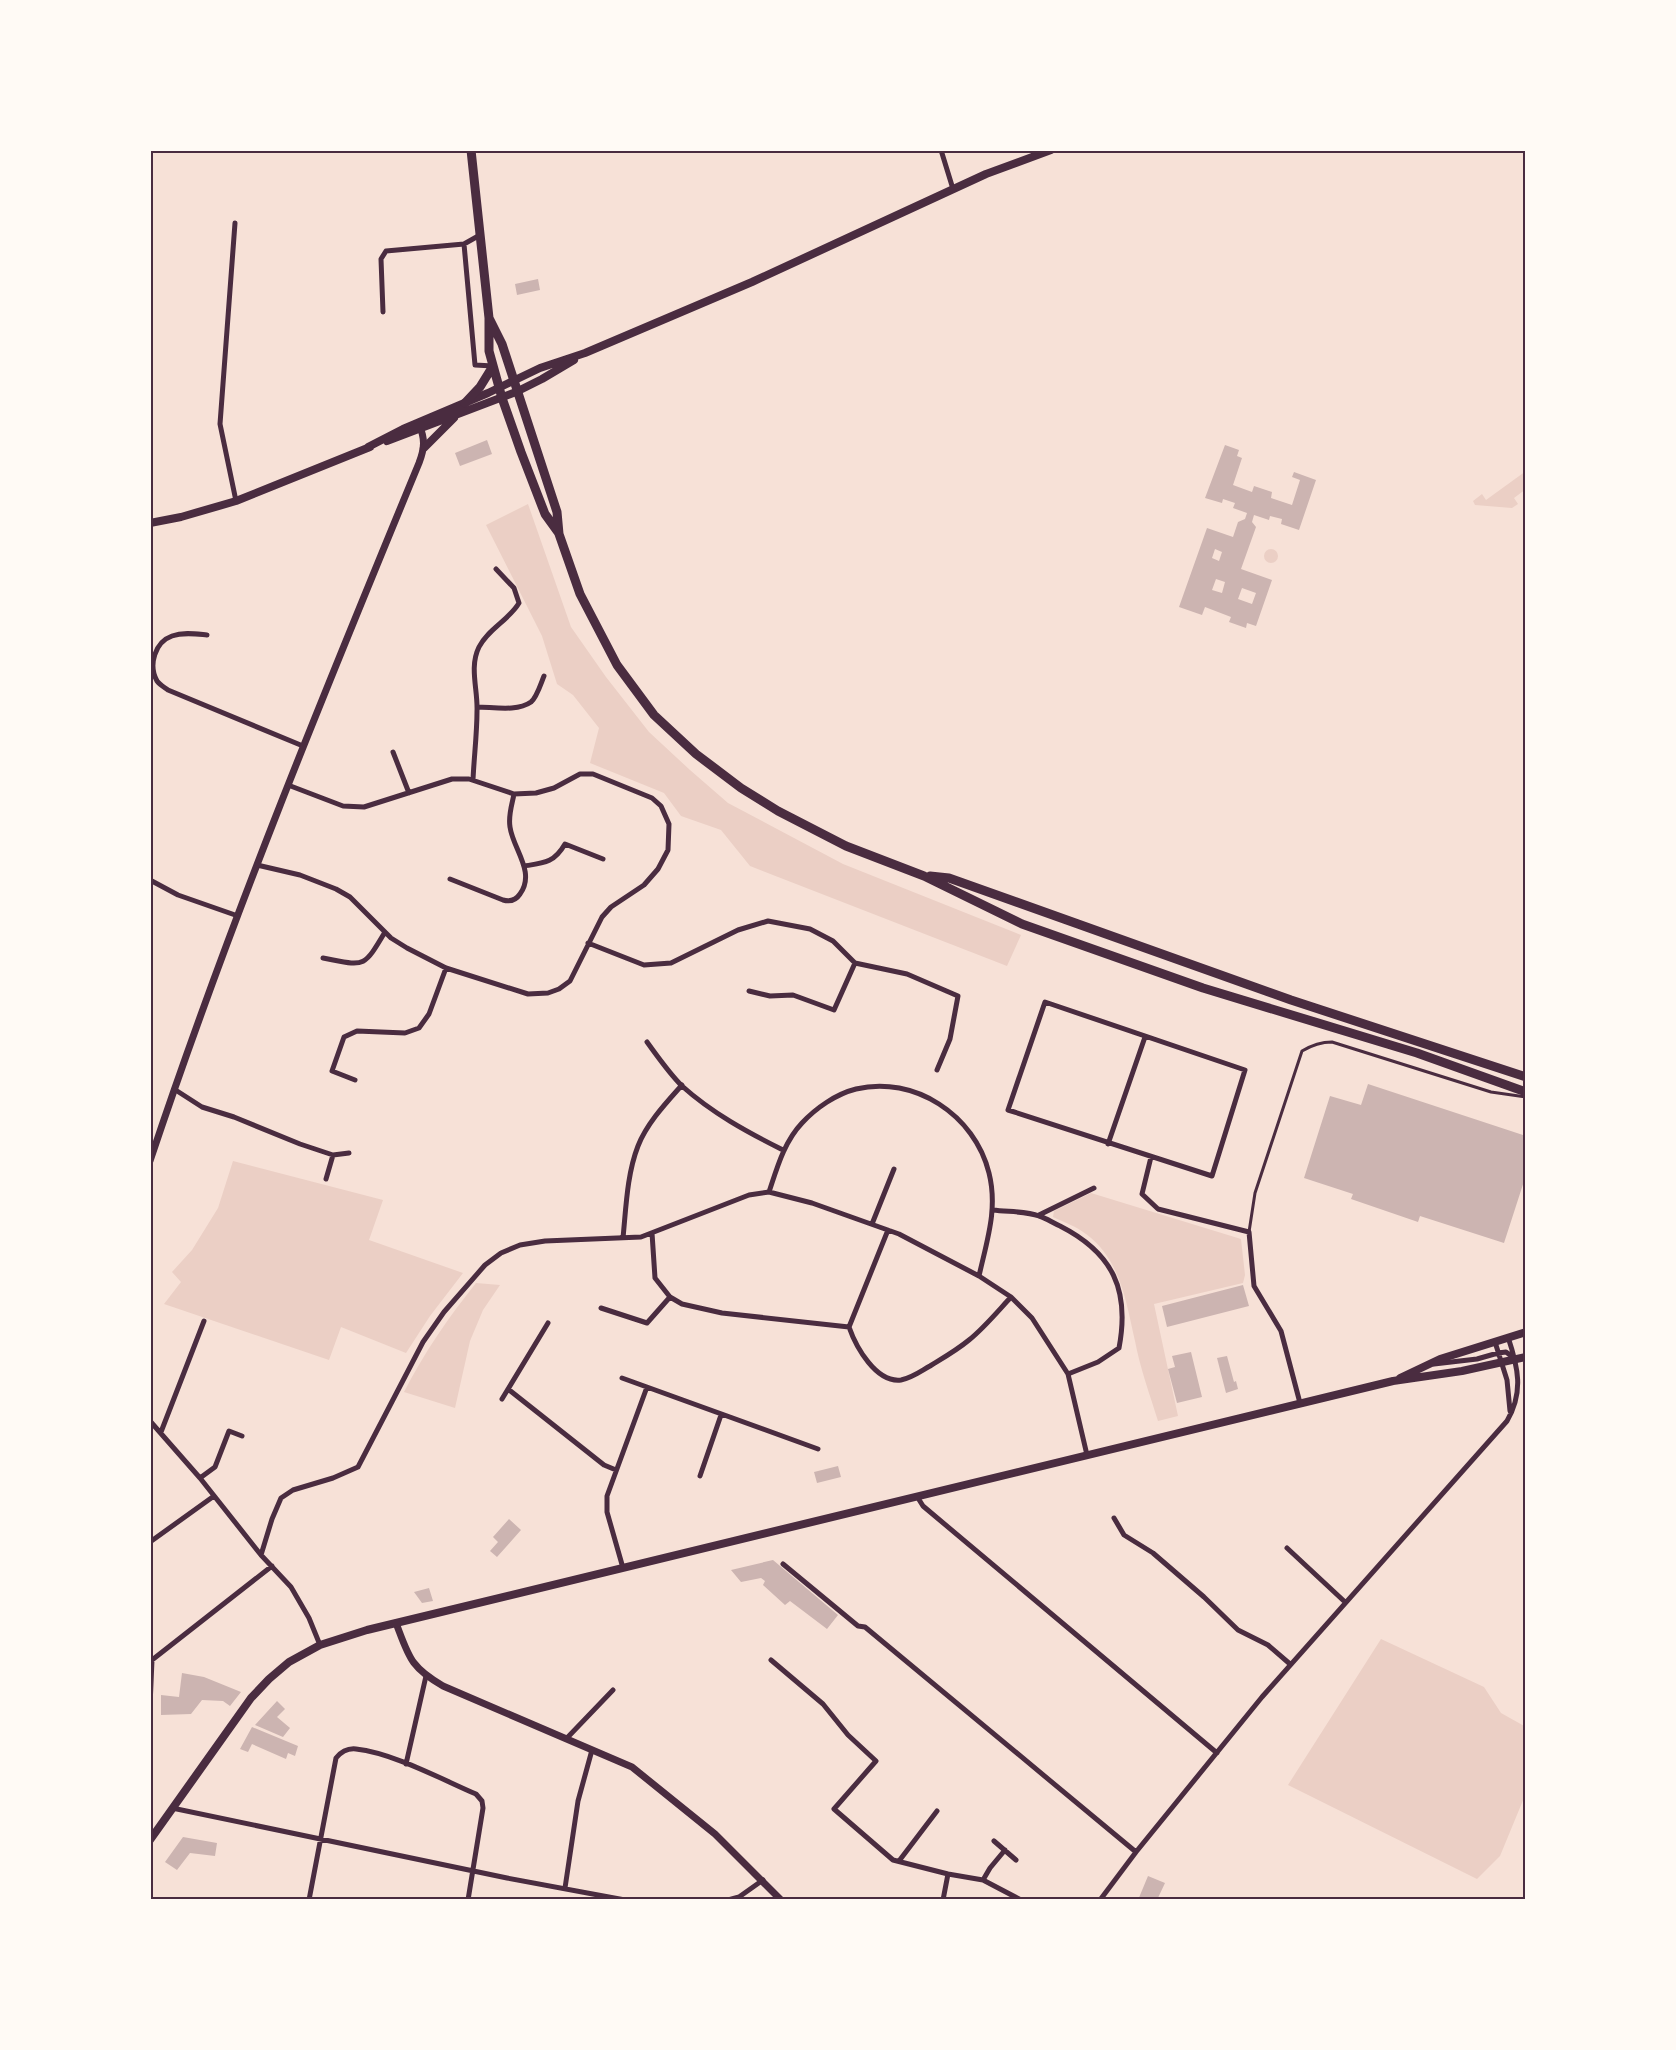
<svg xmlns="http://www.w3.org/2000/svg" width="1676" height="2050" viewBox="0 0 1676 2050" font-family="Rubik,sans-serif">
<rect width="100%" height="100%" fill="#f7e1d7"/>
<!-- green -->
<path fill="#ebcfc5" d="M1526,471V489L1514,498L1518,504L1512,508L1475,505L1473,501L1482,494L1486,500Z
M528,504L571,627L606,677L649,732L690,770L728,803L843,864L1021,935L1007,966L750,866L721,830L681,816L664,793L590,763L599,728L573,695L557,684L542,636L486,525Z
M1264 556a7 7 0 1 1 14 0a7 7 0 1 1-14 0Z
M233,1161L383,1200L369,1240L463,1273L430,1316L406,1353L341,1327L329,1360L164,1304L181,1282L172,1272L192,1250L218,1208Z
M1091,1193L1241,1239L1245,1275L1243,1283L1154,1304L1178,1416L1158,1421C1150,1395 1140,1368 1135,1341C1126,1302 1121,1260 1086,1234C1077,1227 1064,1222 1053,1217L1054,1211Z
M476,1283L500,1285L483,1310L470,1341L455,1408L404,1392C424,1353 448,1318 476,1283Z
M1381,1639L1484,1687L1501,1713L1526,1727V1793L1500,1856L1477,1879L1288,1785Z"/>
<!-- building -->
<path fill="#ccb4b1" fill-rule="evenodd" d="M538,279L540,290L517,295L515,284Z
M487,440L492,454L460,466L455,453Z
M1225,445L1239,450L1237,456L1242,458L1233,485L1252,492L1254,486L1272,492L1271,498L1292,505L1300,480L1292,477L1294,472L1316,480L1299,530L1281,524L1282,519L1270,516L1269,520L1254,515L1252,522L1256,527L1241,569L1272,580L1256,626L1247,623L1246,628L1229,622L1231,617L1205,607L1202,615L1179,607L1207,528L1233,537L1238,522L1245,519L1247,513L1233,508L1235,503L1223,499L1222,503L1205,498ZM1215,549L1222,552L1219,561L1212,558ZM1216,579L1225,582L1222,593L1212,590ZM1242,588L1256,593L1252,604L1238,599Z
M1368,1084L1526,1136V1175L1504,1243L1420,1216L1418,1222L1351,1199L1353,1194L1304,1178L1330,1096L1361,1105Z
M1243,1285L1249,1306L1167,1327L1162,1306Z
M1191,1352L1202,1397L1177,1403L1168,1369L1175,1367L1172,1356Z
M1227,1356L1234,1382L1236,1381L1238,1389L1226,1393L1217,1358Z
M838,1466L841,1477L817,1483L814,1472Z
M509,1519L521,1530L497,1557L490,1551L498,1542L493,1537Z
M773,1560L838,1615L827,1629L790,1601L785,1605L763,1585L765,1581L761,1578L741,1582L731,1570Z
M429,1588L433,1601L422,1603L414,1592Z
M182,1673L204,1677L241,1692L230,1706L223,1701L202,1700L191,1714L161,1715V1695L179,1697Z
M277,1701L285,1709L277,1717L290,1728L283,1737L255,1725Z
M252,1727L298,1746L295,1756L288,1753L286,1759L252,1744L248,1752L240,1749Z
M183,1837L217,1843L215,1856L190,1853L177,1870L165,1862Z
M1148,1876L1165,1883L1157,1900H1138Z"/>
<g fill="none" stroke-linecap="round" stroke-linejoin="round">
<!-- service -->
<path stroke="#4a2c40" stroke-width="3" d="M1249,1232L1255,1193L1302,1051C1312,1045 1320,1042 1332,1042L1491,1092L1526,1097"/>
<!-- minor -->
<path stroke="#4a2c40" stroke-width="5" d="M941,150L953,189
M235,223L220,424L236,501
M480,235L464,244L475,365L493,366
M383,312L381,259L386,251L464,244
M207,635C196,634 183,632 172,636C155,642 148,665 157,681C160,685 164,687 168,690L303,746
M477,707C493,707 517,712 531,702C537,697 541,683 544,676
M393,752L409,793
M473,780C474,757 477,734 477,711C478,690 469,667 479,647C488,629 509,620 519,603L514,588L496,569
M257,865L300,875L336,889L350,897L391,938L407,948L446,968L528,994L548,993L559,989L570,981L602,917L611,907L644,885L658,869L668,850L669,824L661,806L652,798L593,774H580L554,788L536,793L514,794L469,779H452L364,807L343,806L288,785
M524,866C544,863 554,863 565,844L603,859
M450,879L503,900C510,902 516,900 520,894C536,872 513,849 510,827C508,815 512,805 514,794
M150,880L178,895L238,916
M588,943L644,965L671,963L738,930L768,921L810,929L833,941L855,963L907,974L958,996L950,1039L937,1070
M323,958C365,966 363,969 385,932
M749,991L770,996L793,995L834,1010L855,963
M1045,1002L1245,1070L1212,1176L1008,1110Z
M647,1042C658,1057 669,1073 682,1086C712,1113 747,1132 783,1150
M355,1080L332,1071L344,1037L357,1031L405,1033L419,1028L429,1014L446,968
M174,1089L202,1107L234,1117L300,1144L333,1155L349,1153
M1108,1144L1145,1037
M1151,1157L1142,1194L1158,1209L1249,1232L1254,1286L1281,1331L1300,1403
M326,1179L333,1155
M769,1192C777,1168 784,1142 802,1123C816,1108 836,1094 856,1089C914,1075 975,1115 989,1173C998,1209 987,1240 979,1276
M993,1210C1008,1212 1026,1211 1039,1216C1046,1218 1053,1223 1060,1226C1113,1253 1130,1290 1119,1348L1098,1362L1068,1374
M1039,1215L1094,1188
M872,1224L894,1169
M888,1230L849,1327C856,1347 876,1383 901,1380C912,1378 921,1371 930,1366C943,1358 957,1350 969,1340C984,1328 998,1311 1011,1297
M652,1233L655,1278L670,1297L682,1304L722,1313L849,1327
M623,1238C626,1208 627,1174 638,1146C647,1123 666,1103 682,1085
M601,1308L647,1323L670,1297
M1495,1342L1507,1380L1510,1411
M1434,1364L1477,1359L1498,1353L1506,1352L1514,1358
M622,1378L818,1449
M508,1389L604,1465L616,1470
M502,1399L548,1323
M150,1421L200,1478L261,1555L291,1587L309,1618L320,1645
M161,1432L204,1321
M700,1476L721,1415
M200,1478L215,1467L229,1431L242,1436
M918,1498L923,1506L1217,1753
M1114,1518L1124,1535L1153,1553L1204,1597L1238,1630L1268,1645L1290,1664
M150,1542L214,1496
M1287,1548L1345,1602
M261,1555L272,1519L281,1498L293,1490L333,1478L358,1467L423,1342L444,1312L485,1265L501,1253L520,1245L545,1241L641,1237L749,1195L769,1192L812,1203L899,1234L979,1276L1011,1297L1032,1318L1068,1374L1087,1455
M783,1564L858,1626L865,1627L1136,1852
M623,1568L607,1512V1496L647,1387
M771,1660L823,1704L848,1735L876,1761L834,1809L893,1860L948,1874L983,1880L1021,1900
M150,1706L152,1660L272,1566
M566,1739L613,1690
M406,1764L426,1676
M172,1808L507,1878L625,1900
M994,1841L1016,1860
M899,1861L937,1811
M983,1880L990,1868L1005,1850
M565,1888L578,1801L592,1750
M309,1900L336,1758C341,1752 347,1748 356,1749C393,1753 441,1779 476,1794L482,1801L483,1808L468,1900
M728,1900L739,1897L763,1880
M943,1900L948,1874
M1100,1900L1136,1852L1262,1697L1507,1421C1524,1392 1518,1367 1508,1337"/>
<!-- tertiary -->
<path stroke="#4a2c40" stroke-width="7" d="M150,1161C229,924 324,693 419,463C425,447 425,439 419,424
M396,1623C409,1657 410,1667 443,1686L632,1767L715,1834L781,1900"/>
<!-- secondary -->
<path stroke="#4a2c40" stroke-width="8" d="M387,441L516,392L542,379L574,360
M368,447L403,429L488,393L540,368L585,353L752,282L986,174L1051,150
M424,448L454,418
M150,523L181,517L236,501L370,447
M1400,1378L1440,1359L1526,1332
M150,1840L251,1698L269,1679L289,1662L320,1645L367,1630L1393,1381L1462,1371L1526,1357"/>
<!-- trunk -->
<path stroke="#4a2c40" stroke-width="9" d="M471,150L489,318V351L502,398L521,452L545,514L558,532
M489,318L502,344L557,512L559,534L580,594L617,665L654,715L696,754L741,788L778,811L846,846L924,876L1022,924L1203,988L1417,1053L1526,1092
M465,403L480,387L493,366
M930,876L949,878L1291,1000L1526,1077"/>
</g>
<!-- border -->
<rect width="1676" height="2050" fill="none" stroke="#fffaf5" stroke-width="303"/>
<rect x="152" y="152" width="1372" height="1746" fill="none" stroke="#4a2c40" stroke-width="2"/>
</svg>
